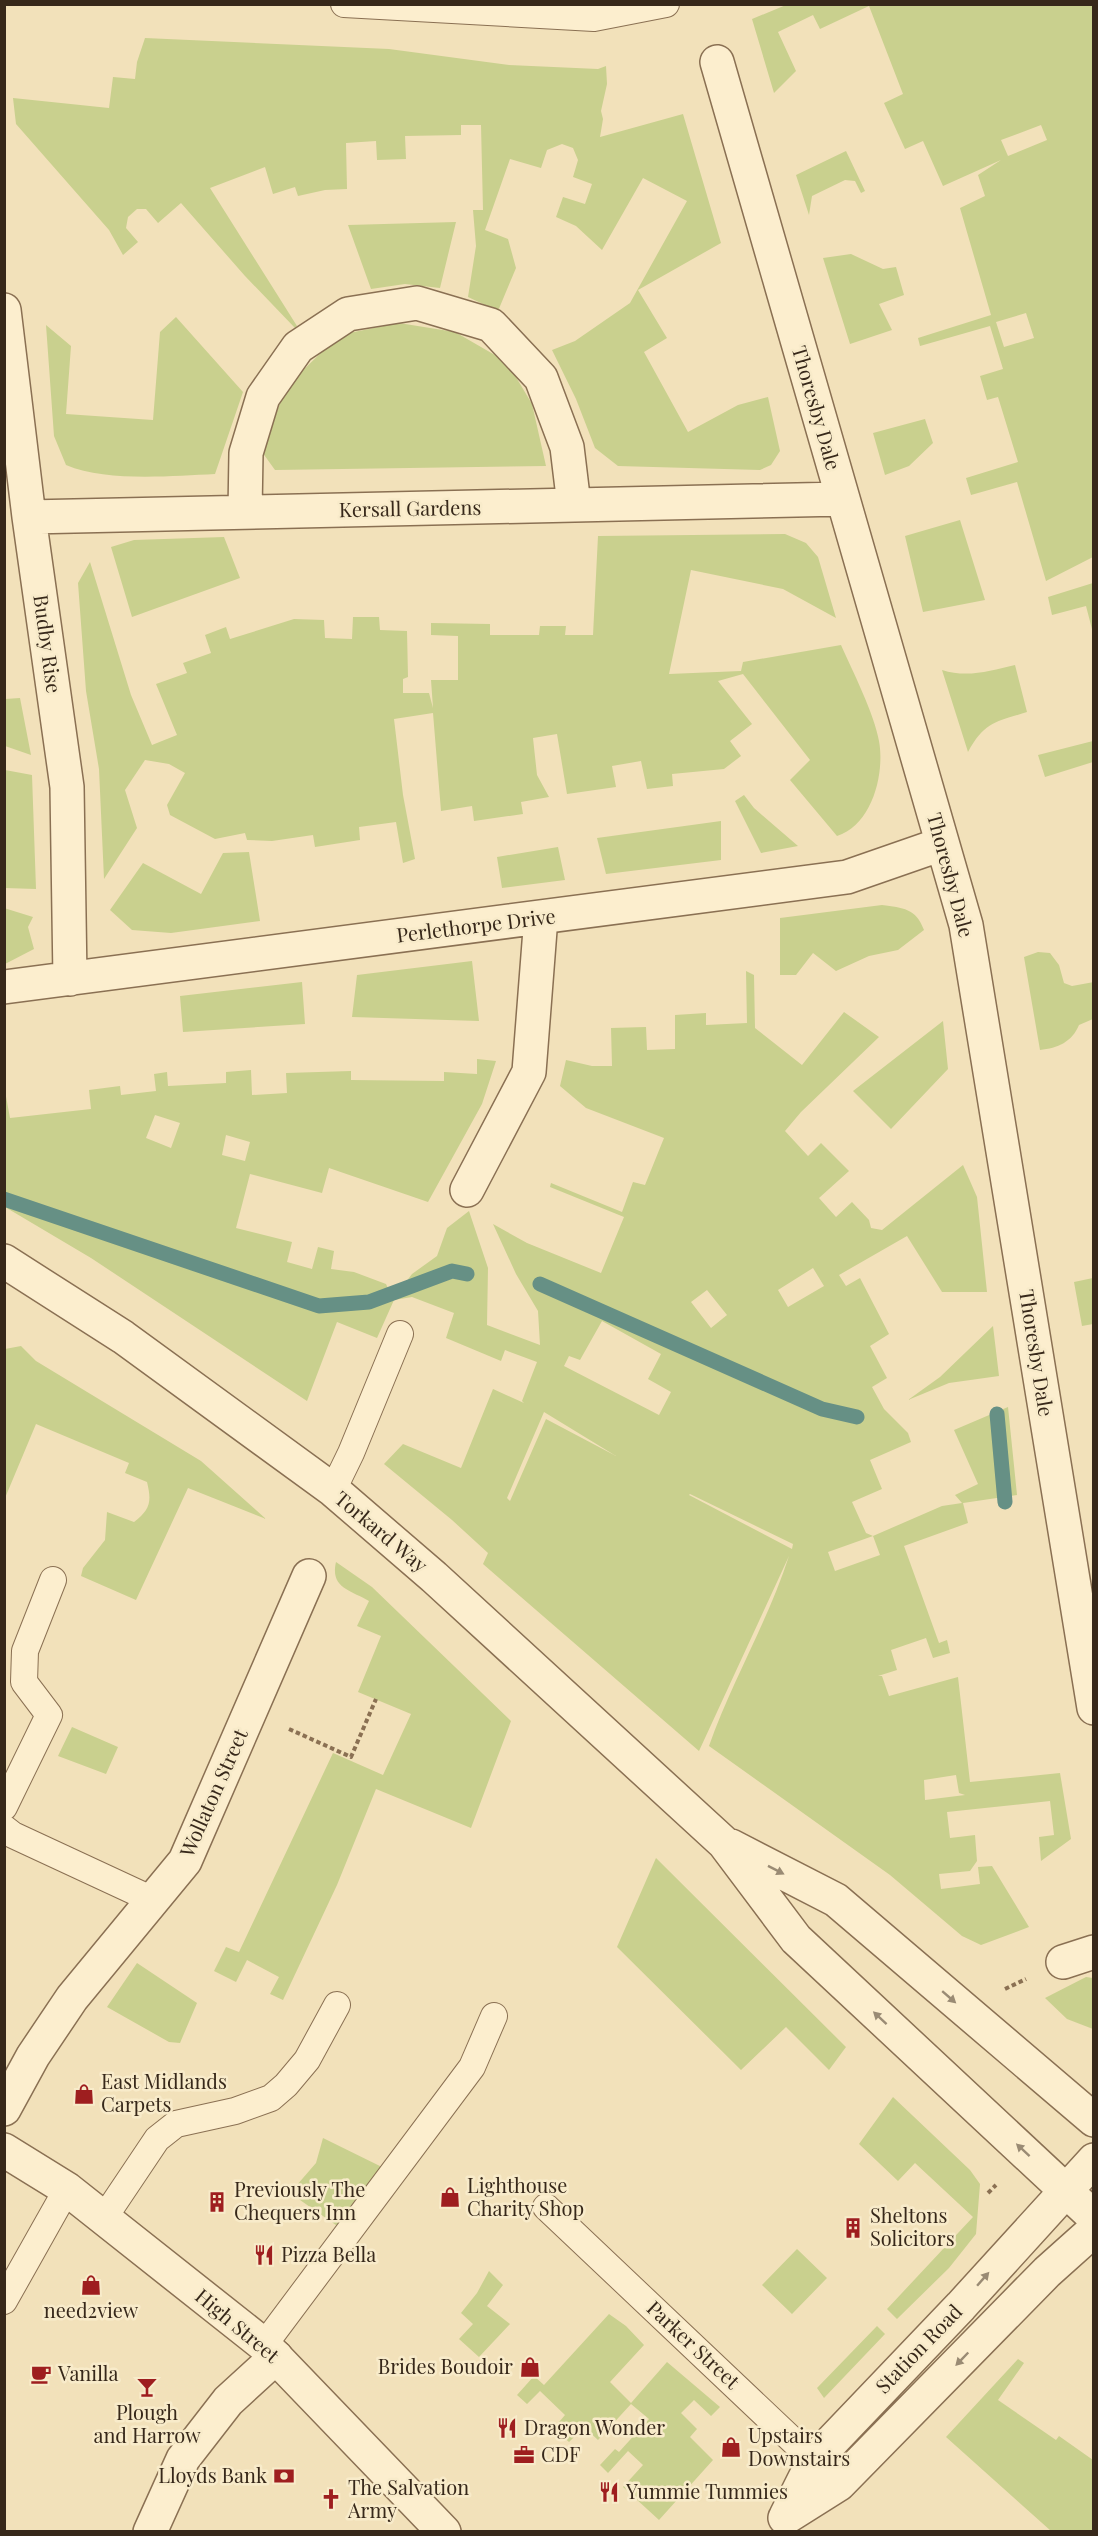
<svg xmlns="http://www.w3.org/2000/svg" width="1098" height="2536" viewBox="0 0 1098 2536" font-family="'Playfair Display',serif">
<rect width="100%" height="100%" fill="#f2e1ba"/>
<!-- green -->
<path fill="#c9d08e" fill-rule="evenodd" d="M786,5H1093V557L1046,581L1017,482L971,495L966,478L1018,462L998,397L987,400L980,376L1003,369L990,326L920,346L918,338L991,315L960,208L985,196L978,175L1001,160L943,186L923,141L905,149L884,103L903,94L869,6L820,29L813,15L778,32L796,71L774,93L752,19ZM1041,125L1047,140L1008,156L1001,140ZM1026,313L1034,338L1004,347L996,322Z
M145,38L389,49L509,65L598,69L606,66L607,84L601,111L603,119L600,137L683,114L721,243L638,290L667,338L644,352L688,432L738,405L768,397L780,451L771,465L760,470L618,466L595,448L576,399L552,350L575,341L630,303L687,201L643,178L602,250L576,226L556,217L563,197L585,204L592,184L573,177L578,160L573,148L562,144L547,150L541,168L510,159L485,230L508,239L516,268L498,311L468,297L476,246L473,210H483L481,125H461V135L405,136L406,159L377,160L376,141L346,143L347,189L325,190L298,196L295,187L273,194L265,167L210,188L297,326L295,328L245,276L181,203L158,223L146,209H137L128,217L126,228L138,242L123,255L109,230L16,124L13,98L109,108L113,77L135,79L137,62Z
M846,151L865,191L861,193L855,181L845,180L812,196L809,215L796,175Z
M456,222L440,288L405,284L371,289L348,225Z
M851,254L883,269L896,267L904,295L879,304L892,330L850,344L823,258Z
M176,317L243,392L215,474C170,476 106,482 66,465L54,436L46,325L71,346L66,414L153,420L160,332Z
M399,323L455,332L507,362L532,404L546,466L275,470L262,452L286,387L339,335Z
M925,419L933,443L909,466L885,475L873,433Z
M960,520L985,600L923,612L905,536Z
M785,534L806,543L818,557L836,618L783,589L691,570L669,674L741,671L743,662L841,645C853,672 874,713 879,741C885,774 872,825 837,836L790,780L810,760L743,674L718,681L752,724L730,741L741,756L724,769L672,774L673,786L647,789L641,761L612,766L616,787L567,794L557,734L533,738L537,775L549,797L521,802L523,814L474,821L472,806L441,811L433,713L394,719L403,795L415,859L403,863L396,822L359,827L360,840L315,847L313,835L272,841L247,840L245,833L215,839L170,815L167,805L185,773L169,764L145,760L125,790L137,828L104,879L99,769L86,691L78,583L90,562L131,695L152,745L177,735L156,684L187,673L183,663L211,653L205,635L226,627L230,639L294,619L324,620L325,638L352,639L353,617H379L380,630L407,631L408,677L403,679V693H429L433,708L431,680H458V636L431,635V623L490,624V635H539L540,626H566L565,635H593L598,536Z
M224,537L240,578L132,617L111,547L134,540Z
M1093,583V633L1086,606L1052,615L1048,597Z
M1015,665L1027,712C996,722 985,721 968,752L942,670C967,678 990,671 1015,665Z
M20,698L31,755L5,746V699Z
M1093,741V762L1045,777L1038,755Z
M5,770L32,775L36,889L5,888Z
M744,795L754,808L798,846L761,853L735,801Z
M721,821V860L606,874L597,838Z
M558,847L565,880L502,888L497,857Z
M249,852L260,921L171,933L132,930L110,910L143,863L201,894L223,853Z
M882,905C903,908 916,908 924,930L898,950L869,956L836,971L813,953L796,975H780V918Z
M4,908L33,917L28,927L34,949L5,964Z
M1038,952L1050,953L1059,965L1064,983L1072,986L1094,982L1093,1019L1079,1025C1072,1042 1058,1048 1040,1050L1024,957Z
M472,961L479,1021L352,1017L357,975Z
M746,971L754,975L755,1028L802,1065L844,1012L879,1037L801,1112L785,1131L808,1156L821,1143L849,1171L819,1198L836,1217L852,1202L869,1220L871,1228L882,1230L963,1165L977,1197L987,1292H942L907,1236L839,1275L846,1286L860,1278L889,1334L870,1346L887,1378L872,1387L884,1409L908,1433L911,1442L870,1460L882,1489L852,1502L866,1533L873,1536L942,1506L962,1503L955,1495L978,1484L954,1430L1008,1407L1017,1495L963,1503L968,1523L904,1546L939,1643L947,1640L950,1653L933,1658L926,1638L891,1650L897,1670L878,1676H882L889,1696L958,1677L970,1782L1060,1773L1071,1839L1041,1861L1039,1837L1054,1835L1050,1801L947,1812L950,1838L975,1835L977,1861L970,1871L939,1874L941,1889L980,1884L978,1867L992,1866L1029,1927L981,1945L962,1936L890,1875L709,1746C732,1681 768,1621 789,1556L699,1751L483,1564L488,1553L452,1520L384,1464L403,1444L461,1468L493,1389L524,1403L522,1401L537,1362L505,1350L501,1361L446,1338L454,1313L412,1297L394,1300L377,1338L337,1322L307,1401L91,1258L5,1207V1091L10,1118L91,1109L89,1090L120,1086L121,1095L156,1091L154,1074L167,1072L168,1086L226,1083V1072L251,1070L252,1095L287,1093L286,1073L351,1071V1080L444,1081V1072L477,1074V1059L496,1061L482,1104L428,1202L329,1168L322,1193L250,1174L236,1228L292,1242L287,1262L312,1269L318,1247L334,1251L331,1269L354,1272L386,1284L393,1299L412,1274L437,1256L447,1228L469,1211L488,1268L487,1325L540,1345L538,1311L516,1274L493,1224L527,1243L601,1273L624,1217L550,1187L551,1183L622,1212L633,1182L645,1185L664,1138L586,1108L560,1086L566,1060L592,1066H612L611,1028L646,1027L647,1050L675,1049V1015L706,1013V1025L747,1023ZM155,1115L180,1123L171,1148L146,1138ZM226,1135L250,1142L245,1161L222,1155ZM813,1268L824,1286L788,1307L778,1290ZM707,1290L727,1315L711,1328L691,1302ZM602,1321L661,1354L648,1379L671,1392L659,1415L564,1366L569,1356L580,1360ZM544,1412L616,1456L546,1419L510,1501L507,1498ZM690,1494L793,1544L792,1549L689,1495ZM873,1536L880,1555L835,1571L828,1552ZM956,1775L959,1793L965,1795L925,1800L924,1780Z
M302,982L305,1024L183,1032L180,996Z
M943,1021L948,1069L891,1129L853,1091Z
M1093,1278V1324L1082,1326L1074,1282Z
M993,1326L999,1376L949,1383L908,1400L940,1377Z
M21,1346L36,1361L201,1461L266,1519L188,1488L136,1600L81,1576L83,1568L105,1540L107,1512L134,1522C150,1510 152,1502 147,1482L125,1473L129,1463L36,1424L5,1498V1349Z
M336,1562L372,1587L511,1721L471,1828L376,1789L337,1885L283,2000L270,1994L279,1977L247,1960L236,1982L214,1971L226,1947L239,1952L333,1753L383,1775L411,1714L358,1692L381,1636L357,1626L369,1601C350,1590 330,1588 336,1562Z
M72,1727L118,1747L106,1774L58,1756Z
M656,1858L846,2047L829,2070L786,2027L741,2070L617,1947Z
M137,1963L197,2003L180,2043L169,2042L107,2007Z
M1086,1977L1093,1978V2029L1067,2019L1045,1998Z
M893,2097L970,2170L980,2184L976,2234L949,2268L897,2319L887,2309L973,2217L915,2163L898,2181L859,2144Z
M323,2138L388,2170L343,2230L290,2193L316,2163Z
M797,2249L827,2278L792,2314L762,2285Z
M489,2271L503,2285L487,2306L510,2324L479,2357L459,2339L473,2324L461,2313L477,2293Z
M609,2314L626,2326L644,2345L610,2382L631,2403L667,2362L720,2407L711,2416L694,2400L681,2413L697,2429L690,2437L713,2460L659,2520L623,2487L643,2465L628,2451L608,2473L600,2465L615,2449L619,2452L649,2419L631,2404L598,2440L584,2427L569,2442L554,2428L565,2415L540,2391L527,2404L517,2395L534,2376L544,2385Z
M877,2326L885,2334L824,2398L817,2388Z
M1018,2359L1024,2363L998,2400L1056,2440L1059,2436L1093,2460V2531H1051L946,2437Z"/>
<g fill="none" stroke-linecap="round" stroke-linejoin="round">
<!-- stream -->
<path stroke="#669085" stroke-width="15" d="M4,1199L319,1306L369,1302L452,1271L467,1274
M540,1284L822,1409L857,1417
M997,1414L1005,1502"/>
<!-- service casing -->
<g stroke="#8a7053" stroke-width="28">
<path id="service" d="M344,4L594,18L666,4
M333,1490L351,1453L400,1334
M4,1807L49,1715L24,1682L25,1651L53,1580
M4,1828L13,1835L153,1900
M546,2207L827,2473
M104,2218L157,2139L176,2124L235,2111L271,2098L286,2085L307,2060L337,2005
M4,2301L67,2189
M264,2345L472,2067L494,2016"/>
</g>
<!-- minor casing -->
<g stroke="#8a7053" stroke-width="36">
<path id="minor" d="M717,62L966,925L1094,1708
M4,310L29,517L67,787L70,979
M245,512L246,453L263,397L298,347L348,314L417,303L491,325L541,378L567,447L574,505
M29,517L843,499
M4,987L847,877L942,844
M467,1190L529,1072L541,917
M1063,1962L1094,1952
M4,2109L33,2056L72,1998L185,1861L309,1576
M150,2532L183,2459L228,2401L276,2357"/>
</g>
<!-- tertiary casing -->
<g stroke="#8a7053" stroke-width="36">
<path id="tertiary" d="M4,1261L123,1337L333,1490L434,1577L724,1843L796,1939L1094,2217
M731,1846L836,1900L1094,2120
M4,2150L67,2189L264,2345L444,2532
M786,2516L814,2460L961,2306L1094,2160
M785,2518L839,2484L1047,2272L1094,2230"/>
</g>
<!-- path -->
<path stroke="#8a7053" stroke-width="4" stroke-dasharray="4.5 3" stroke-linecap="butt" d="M289,1729L351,1757L376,1699
M1005,1989L1026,1979
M988,2193L996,2185"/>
<!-- service -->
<use href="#service" stroke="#fceece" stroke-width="26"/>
<!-- minor -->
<use href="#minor" stroke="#fceece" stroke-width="33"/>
<!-- tertiary -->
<use href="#tertiary" stroke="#fceece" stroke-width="33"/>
</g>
<!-- one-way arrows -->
<defs><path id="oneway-solid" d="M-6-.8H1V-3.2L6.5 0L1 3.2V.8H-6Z" transform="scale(1.5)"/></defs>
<g fill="#9a8b74">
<use href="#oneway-solid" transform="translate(776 1870) rotate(27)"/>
<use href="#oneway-solid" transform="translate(949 1997) rotate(41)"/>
<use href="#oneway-solid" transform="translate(880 2018) rotate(-137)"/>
<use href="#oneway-solid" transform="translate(1023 2150) rotate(-137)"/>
<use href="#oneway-solid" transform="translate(983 2279) rotate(-49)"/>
<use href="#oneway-solid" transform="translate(962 2359) rotate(134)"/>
</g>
<!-- icons -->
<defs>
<g id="shop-bare" transform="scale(1.62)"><path d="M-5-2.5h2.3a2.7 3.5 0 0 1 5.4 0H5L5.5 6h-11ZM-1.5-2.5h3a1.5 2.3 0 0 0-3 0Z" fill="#9e1e1f" stroke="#f8ebca" stroke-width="2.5" paint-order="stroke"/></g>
<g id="building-bare" transform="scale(1.62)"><path d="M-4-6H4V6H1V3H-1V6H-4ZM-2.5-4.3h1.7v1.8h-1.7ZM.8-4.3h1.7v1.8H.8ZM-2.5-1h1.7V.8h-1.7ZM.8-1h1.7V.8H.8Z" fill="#9e1e1f" stroke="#f8ebca" stroke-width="2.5" paint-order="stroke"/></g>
<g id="restaurant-bare" transform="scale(1.62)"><path d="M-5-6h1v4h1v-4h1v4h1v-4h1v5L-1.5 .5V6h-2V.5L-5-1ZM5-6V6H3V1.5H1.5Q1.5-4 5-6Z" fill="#9e1e1f" stroke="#f8ebca" stroke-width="2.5" paint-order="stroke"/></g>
<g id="cafe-bare" transform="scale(1.62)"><path d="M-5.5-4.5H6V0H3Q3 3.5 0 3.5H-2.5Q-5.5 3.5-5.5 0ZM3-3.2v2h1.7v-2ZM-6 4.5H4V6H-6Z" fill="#9e1e1f" stroke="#f8ebca" stroke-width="2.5" paint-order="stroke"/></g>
<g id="bar-bare" transform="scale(1.62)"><path d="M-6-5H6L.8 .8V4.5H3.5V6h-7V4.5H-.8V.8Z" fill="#9e1e1f" stroke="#f8ebca" stroke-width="2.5" paint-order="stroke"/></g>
<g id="office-bare" transform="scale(1.62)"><path d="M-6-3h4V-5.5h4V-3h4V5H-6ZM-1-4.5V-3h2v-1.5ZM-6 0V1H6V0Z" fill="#9e1e1f" stroke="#f8ebca" stroke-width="2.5" paint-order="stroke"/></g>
<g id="bank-bare" transform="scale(1.62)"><path d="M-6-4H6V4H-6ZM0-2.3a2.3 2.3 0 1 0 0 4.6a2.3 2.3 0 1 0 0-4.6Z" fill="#9e1e1f" stroke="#f8ebca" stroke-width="2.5" paint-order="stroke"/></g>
<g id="church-bare" transform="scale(1.62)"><path d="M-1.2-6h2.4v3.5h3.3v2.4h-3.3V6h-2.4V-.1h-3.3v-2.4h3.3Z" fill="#9e1e1f" stroke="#f8ebca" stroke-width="2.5" paint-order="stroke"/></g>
</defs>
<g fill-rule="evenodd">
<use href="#shop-bare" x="84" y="2094"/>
<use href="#shop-bare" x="450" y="2197"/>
<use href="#building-bare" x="217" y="2202"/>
<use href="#building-bare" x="853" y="2228"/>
<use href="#restaurant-bare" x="264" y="2255"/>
<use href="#shop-bare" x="91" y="2285"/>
<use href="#shop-bare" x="530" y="2367"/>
<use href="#cafe-bare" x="41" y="2374"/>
<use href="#bar-bare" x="147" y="2387"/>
<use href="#restaurant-bare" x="507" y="2428"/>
<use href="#shop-bare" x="731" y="2447"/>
<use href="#office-bare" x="524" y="2455"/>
<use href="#bank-bare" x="284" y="2476"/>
<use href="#restaurant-bare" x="609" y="2492"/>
<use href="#church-bare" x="331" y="2499"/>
</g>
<g text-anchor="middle" stroke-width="5" stroke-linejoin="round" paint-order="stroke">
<!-- street labels -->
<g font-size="20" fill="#37281a" stroke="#f8ebca">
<text transform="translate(816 408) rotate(74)" y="7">Thoresby Dale</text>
<text transform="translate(410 509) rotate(-1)" y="7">Kersall Gardens</text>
<text transform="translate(47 644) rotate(82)" y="7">Budby Rise</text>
<text transform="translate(950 875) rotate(75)" y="7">Thoresby Dale</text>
<text transform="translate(476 926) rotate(-7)" y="7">Perlethorpe Drive</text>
<text transform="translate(1036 1353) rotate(81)" y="7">Thoresby Dale</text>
<text transform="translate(381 1532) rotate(40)" y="7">Torkard Way</text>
<text transform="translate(214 1793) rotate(-66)" y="7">Wollaton Street</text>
<text transform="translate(237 2326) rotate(40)" y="7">High Street</text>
<text transform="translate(693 2345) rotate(43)" y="7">Parker Street</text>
<text transform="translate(919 2349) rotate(-46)" y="7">Station Road</text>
</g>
<!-- poi labels -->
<g font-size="20" fill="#37281a" stroke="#f8ebca" text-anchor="start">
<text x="101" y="2089">East Midlands<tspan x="101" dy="23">Carpets</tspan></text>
<text x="467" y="2193">Lighthouse<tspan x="467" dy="23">Charity Shop</tspan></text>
<text x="234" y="2197">Previously The<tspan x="234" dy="23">Chequers Inn</tspan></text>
<text x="870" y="2223">Sheltons<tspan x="870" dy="23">Solicitors</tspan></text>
<text x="281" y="2262">Pizza Bella</text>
<text x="91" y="2318" text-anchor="middle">need2view</text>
<text x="513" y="2374" text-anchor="end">Brides Boudoir</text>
<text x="58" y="2381">Vanilla</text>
<text x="147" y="2420" text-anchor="middle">Plough<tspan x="147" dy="23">and Harrow</tspan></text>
<text x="524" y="2435">Dragon Wonder</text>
<text x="748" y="2443">Upstairs<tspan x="748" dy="23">Downstairs</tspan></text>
<text x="541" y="2462">CDF</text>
<text x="267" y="2483" text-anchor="end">Lloyds Bank</text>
<text x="348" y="2495">The Salvation<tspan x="348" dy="23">Army</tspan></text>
<text x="626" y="2499">Yummie Tummies</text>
</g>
</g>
<!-- border -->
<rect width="1098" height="2536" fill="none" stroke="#37281a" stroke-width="12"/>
</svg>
